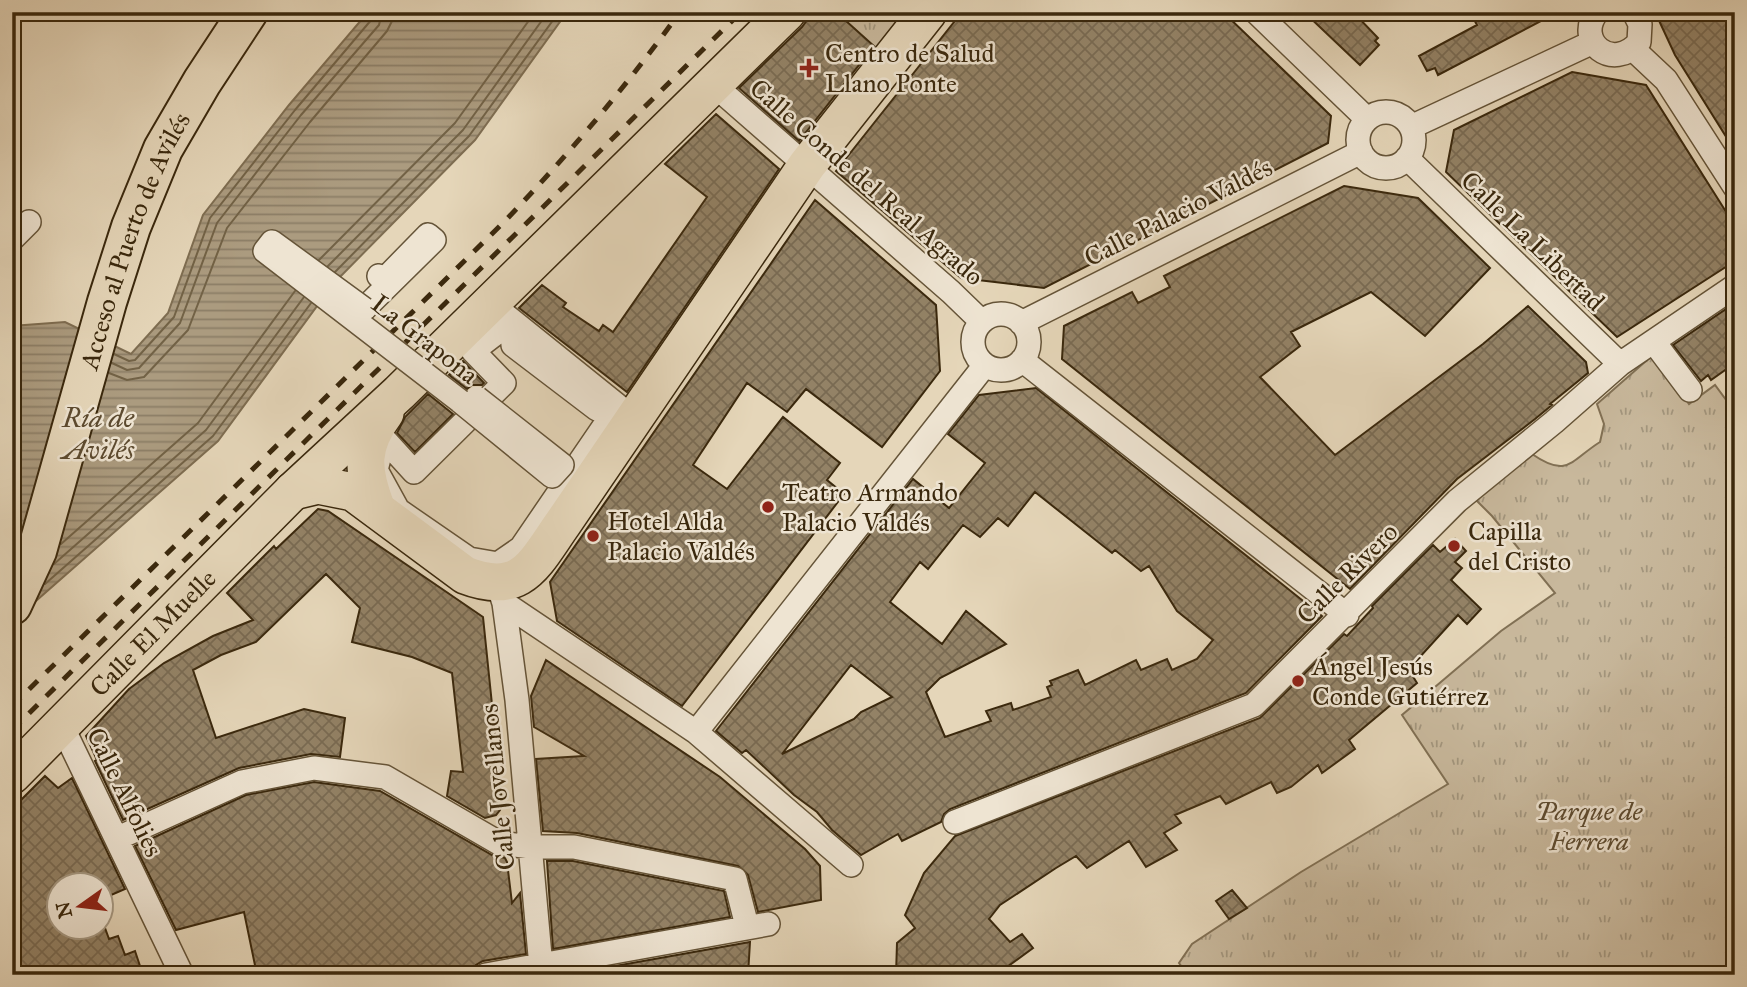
<svg xmlns="http://www.w3.org/2000/svg" width="1747" height="987" viewBox="0 0 1747 987" font-family="'IM FELL Great Primer',serif">
<defs>
<pattern id="park-tufts" width="24" height="20" patternUnits="userSpaceOnUse" patternTransform="scale(1.75)"><rect width="24" height="20" fill="#c8b89c"/><path d="M3 7l-1-3M5 7V3M7 7l1-3M15 17l-1-3M17 17v-4M19 17l1-3" fill="none" stroke="#a3967e"/></pattern>
<pattern id="water-rules" width="6" height="5" patternUnits="userSpaceOnUse" patternTransform="scale(1.75)"><rect width="6" height="5" fill="#ab9b7f"/><path d="M0 2.5h6" fill="none" stroke="#8c7e66"/></pattern>
<pattern id="building-cross-hatch" width="8" height="8" patternUnits="userSpaceOnUse" patternTransform="scale(1.75)"><rect width="8" height="8" fill="#938266"/><path d="M0 0l8 8M0 8l8-8" fill="none" stroke="#796a52"/></pattern>
</defs>
<rect width="100%" height="100%" fill="#e5d6b9"/>
<filter id="stains"><feTurbulence type="fractalNoise" baseFrequency=".00286" numOctaves="4"/><feColorMatrix values="0 0 0 0 .2 0 0 0 0 .09 0 0 0 0 .02 0 0 0 .5 -.17"/></filter>
<radialGradient id="worn" r=".72"><stop offset=".6" stop-color="#630" stop-opacity="0"/><stop offset="1" stop-color="#630" stop-opacity=".3"/></radialGradient>
<!-- park -->
<path fill="url(#park-tufts)" stroke="#817054" stroke-width="2" d="M836,12H904L876,49Z
M1654,354L1689,404L1715,385L1735,412V975H1188L1179,963L1192,944L1301,872L1448,784L1402,715L1501,631L1555,593L1492,516L1475,499L1532,454C1568,479 1571,460 1600,442L1604,424L1597,404Z"/>
<!-- water -->
<path fill="url(#water-rules)" stroke="#7e6d51" stroke-width="2" d="M368,12H567L475,140L334,283L218,441L12,622V326L65,322L131,354L168,313L203,215L289,105Z"/>
<g fill="none" stroke-linecap="round" stroke-linejoin="round">
<!-- shore -->
<path stroke="#726246" stroke-width="2" d="M319,260L455,123L535,12
M328,266L463,130L548,12
M335,272L469,136L559,12
M114,354L129,361L135,360L174,317L210,218L295,110L372,19L373,12
M112,363L127,370L139,368L180,323L217,223L301,115L379,25L382,12
M109,373L127,380L144,377L188,330L227,228L310,122L387,31L392,21L393,12
M61,544L198,423L295,291
M54,564L206,430L304,297
M45,584L213,436L311,303"/>
</g>
<!-- building -->
<path fill="url(#building-cross-hatch)" stroke="#3a280d" stroke-width="2" fill-rule="evenodd" d="M813,12H836L874,46L799,141L739,88L802,27Z
M962,12H1223L1331,116L1328,143L1044,288L961,278L836,171Z
M1304,12H1353L1378,38L1375,41L1379,45L1360,65Z
M1470,12H1558L1438,75L1435,68L1427,71L1419,56L1477,25Z
M1655,12H1735V151L1675,55Z
M1572,72L1646,85L1735,226V261L1617,337L1446,172L1454,130Z
M716,114L779,169L627,392L519,308L542,285L566,303L563,307L599,331L603,325L613,332L707,197L665,164Z
M1344,186L1418,198L1490,268L1425,336L1371,292L1291,332L1300,346L1260,377L1335,455L1483,344L1528,306L1586,362L1588,373L1550,404L1552,405L1535,419L1457,479L1350,589L1062,359L1064,326L1132,292L1138,303L1170,287L1164,276Z
M815,200L936,305L940,371L882,447L806,389L787,412L747,383L693,465L727,489L783,417L840,463L827,480L844,494L682,706L557,621L550,582Z
M1735,303V363L1711,380L1708,375L1701,381L1673,345Z
M463,361L484,383L482,385H472L467,389L449,375Z
M1036,388L1322,616L1246,693L950,809L944,814L941,822L902,841L898,834L861,855L832,830L817,812L794,795L746,750L742,753L716,731L913,479L949,508L985,463L948,434L979,395ZM1035,492L1112,553L1115,550L1141,571L1149,566L1177,611L1213,640L1197,659L1172,670L1167,659L1141,670L1136,660L1085,685L1078,670L1050,681L1052,685L1047,687L1051,697L1013,710L1011,703L986,711L991,721L945,737L926,692L940,678L1006,644L966,611L942,644L890,602L920,562L928,569L963,525L980,537L998,518L1008,526ZM851,665L892,697L861,712L854,719L782,754Z
M428,394L453,414L415,452L397,433L405,417Z
M318,509L328,511L483,617L502,802L500,810L496,815L485,818L447,796L451,771L463,772L452,673L412,657L352,642L360,608L326,574L256,642L221,655L193,670L216,738L304,709L345,718L340,757L311,754L239,768L123,820L95,761L97,760L86,736L129,689L164,663L213,636L253,620L227,593L274,546L276,549Z
M1455,539L1466,551L1455,562L1462,568L1451,580L1481,609L1467,624L1458,615L1419,658L1407,667L1417,683L1349,740L1355,749L1322,773L1318,765L1291,787L1277,793L1271,782L1226,804L1220,796L1175,815L1181,823L1164,833L1177,850L1146,867L1129,841L1087,868L1076,856L1056,868L1000,905L989,919L1010,942L1022,934L1033,948L996,975H896L897,943L915,928L905,915L924,873L955,836L1260,718L1344,634L1347,636L1373,608L1372,606L1433,545L1440,552Z
M546,660L720,777L805,849L820,866L821,900L758,912L748,875L738,866L577,833L543,831L536,759L584,756L534,727L531,696Z
M45,776L58,788L72,778L125,889L102,899V886H60V928H105L109,939L118,936L125,955L135,951L143,975H12V809Z
M314,782L380,791L492,855L505,858L507,862L512,903L520,893L526,954L483,961L476,965L472,975H466L465,968L410,975H257L244,912L176,930L135,846L246,795Z
M547,861H573L724,891L730,917L553,949Z
M1232,890L1247,908L1229,919L1216,901Z
M750,942L748,975H617L615,966Z"/>
<g fill="none" stroke-linecap="round" stroke-linejoin="round">
<!-- street casing -->
<g stroke="#655438" stroke-width="26">
<path id="street" d="M1256,12L1367,119
M1597,12C1574,41 1613,73 1639,42L1640,24L1634,12
M1633,49L1666,80L1735,187
M714,85L951,292L981,321
M1358 140a28 28 0 1 1 56 0a28 28 0 1 1-56 0Z
M1411,127L1593,42
M1407,158L1620,364
M12,239L29,222
M364,309L434,240L428,235L384,280L379,276
M973 342a28 28 0 1 1 56 0a28 28 0 1 1-56 0Z
M505,315L623,410
M512,321L513,345L597,409L618,406L521,548L498,564L469,559L398,510L376,470L384,439L414,472L504,383L473,351Z
M1021,323L1361,152
M1654,342L1690,390
M1022,360L1347,615
M498,584L504,603L696,732L851,865
M504,603L517,700L541,967
M62,726L182,975
M696,732L985,365
M955,822L1254,705L1457,501L1554,422L1620,364L1735,286
M118,838L242,782L314,768L385,777L499,843L531,847H574L735,879L747,926
M486,975L768,924"/>
</g>
<!-- primary casing -->
<g stroke="#3a280d" stroke-width="40">
<g id="primary">
<path d="M293,491L318,485L353,492L465,575C522,597 534,564 563,523L807,165L928,12"/>
<path d="M376,507C362,470 360,446 385,413"/>
<path id="s1" d="M12,775L293,491L399,393L787,12"/>
</g>
</g>
<!-- highway casing -->
<g stroke="#3a280d" stroke-width="42">
<g id="highway">
<path id="s2" d="M12,605L37,551L107,302L131,227L163,149L202,82L248,12"/>
</g>
</g>
<!-- street -->
<use href="#street" stroke="#eee4d2" stroke-width="23"/>
<!-- primary -->
<use href="#primary" stroke="#e5d6b9" stroke-width="37"/>
<!-- highway -->
<use href="#highway" stroke="#e5d6b9" stroke-width="38"/>
<!-- rail -->
<path stroke="#3a280d" stroke-width="5" stroke-dasharray="12 12" stroke-linecap="butt" d="M12,706L505,221C568,155 626,87 680,12
M12,730L741,12"/>
<!-- street-bridge casing -->
<g stroke="#655438" stroke-width="26" stroke-linecap="butt">
<path id="street-bridge" d="M364,309L272,242L265,251L460,401L552,476L562,465L477,398"/>
</g>
<!-- street-bridge -->
<use href="#street-bridge" stroke="#eee4d2" stroke-width="23"/>
</g>
<!-- markers -->
<g fill="#8f2418" stroke="#eee4d2" stroke-width="2.5">
<path d="M805.5 57.5h7v7h7v7h-7v7h-7v-7h-7v-7h7z"/>
<circle cx="768" cy="507" r="7"/>
<circle cx="593" cy="536" r="7"/>
<circle cx="1454" cy="546" r="7"/>
<circle cx="1298" cy="681" r="7"/>
</g>
<g text-anchor="middle" stroke-width="5" stroke-linejoin="round" paint-order="stroke">
<!-- poi labels -->
<g font-size="26" fill="#3a280d" stroke="#eee4d2" text-anchor="start">
<text x="825" y="62">Centro de Salud<tspan x="825" dy="30">Llano Ponte</tspan></text>
<text x="782" y="501">Teatro Armando<tspan x="782" dy="30">Palacio Valdés</tspan></text>
<text x="607" y="530">Hotel Alda<tspan x="607" dy="30">Palacio Valdés</tspan></text>
<text x="1468" y="540">Capilla<tspan x="1468" dy="30">del Cristo</tspan></text>
<text x="1312" y="675">Ángel Jesús<tspan x="1312" dy="30">Conde Gutiérrez</tspan></text>
</g>
<!-- street labels -->
<g font-size="26" fill="#3a280d" stroke="#eee4d2">
<text transform="translate(867 182) rotate(41)" y="9">Calle Conde del Real Agrado</text>
<text transform="translate(1178 212) rotate(-27)" y="9">Calle Palacio Valdés</text>
<text transform="translate(1533 241) rotate(44)" y="9">Calle La Libertad</text>
<text dy="9" stroke="none"><textPath href="#s2" startOffset="385">Acceso al Puerto de Avilés</textPath></text>
<text transform="translate(425 339) rotate(38)" y="9">La Grapona</text>
<text transform="translate(1347 573) rotate(-45)" y="9">Calle Rivero</text>
<text dy="9" stroke="none"><textPath href="#s1" startOffset="200">Calle El Muelle</textPath></text>
<text transform="translate(497 787) rotate(-96)" y="9">Calle Jovellanos</text>
<text transform="translate(125 792) rotate(64)" y="9">Calle Alfolies</text>
</g>
<!-- park labels -->
<g font-size="26" font-style="italic" fill="#5e4c31" stroke="#eee4d2">
<text x="1589" y="820">Parque de<tspan x="1589" dy="30">Ferrera</tspan></text>
</g>
<!-- water labels -->
<g font-size="28" font-style="italic" fill="#5c4a2f" stroke="#eee4d2">
<text x="98" y="427">Ría de<tspan x="98" dy="32">Avilés</tspan></text>
</g>
</g>
<!-- margin -->
<rect width="1747" height="987" fill="none" stroke="#e5d6b9" stroke-width="42"/>
<rect x="14" y="14" width="1719" height="959" fill="none" stroke="#3a280d" stroke-width="3.5"/>
<rect x="21" y="21" width="1705" height="945" fill="none" stroke="#3a280d" stroke-width="2"/>
<!-- north arrow -->
<g transform="translate(80 906) rotate(256)"><circle r="33" fill="#eee4d2" stroke="#a69983" stroke-width="2"/>
<path d="M0-5L12 26L0 18L-12 26Z" fill="#8f2418"/>
<text y="-10" font-size="19" font-weight="bold" text-anchor="middle" fill="#3a280d">N</text>
</g>
<rect width="100%" height="100%" filter="url(#stains)"/>
<rect width="100%" height="100%" fill="url(#worn)"/>
</svg>
